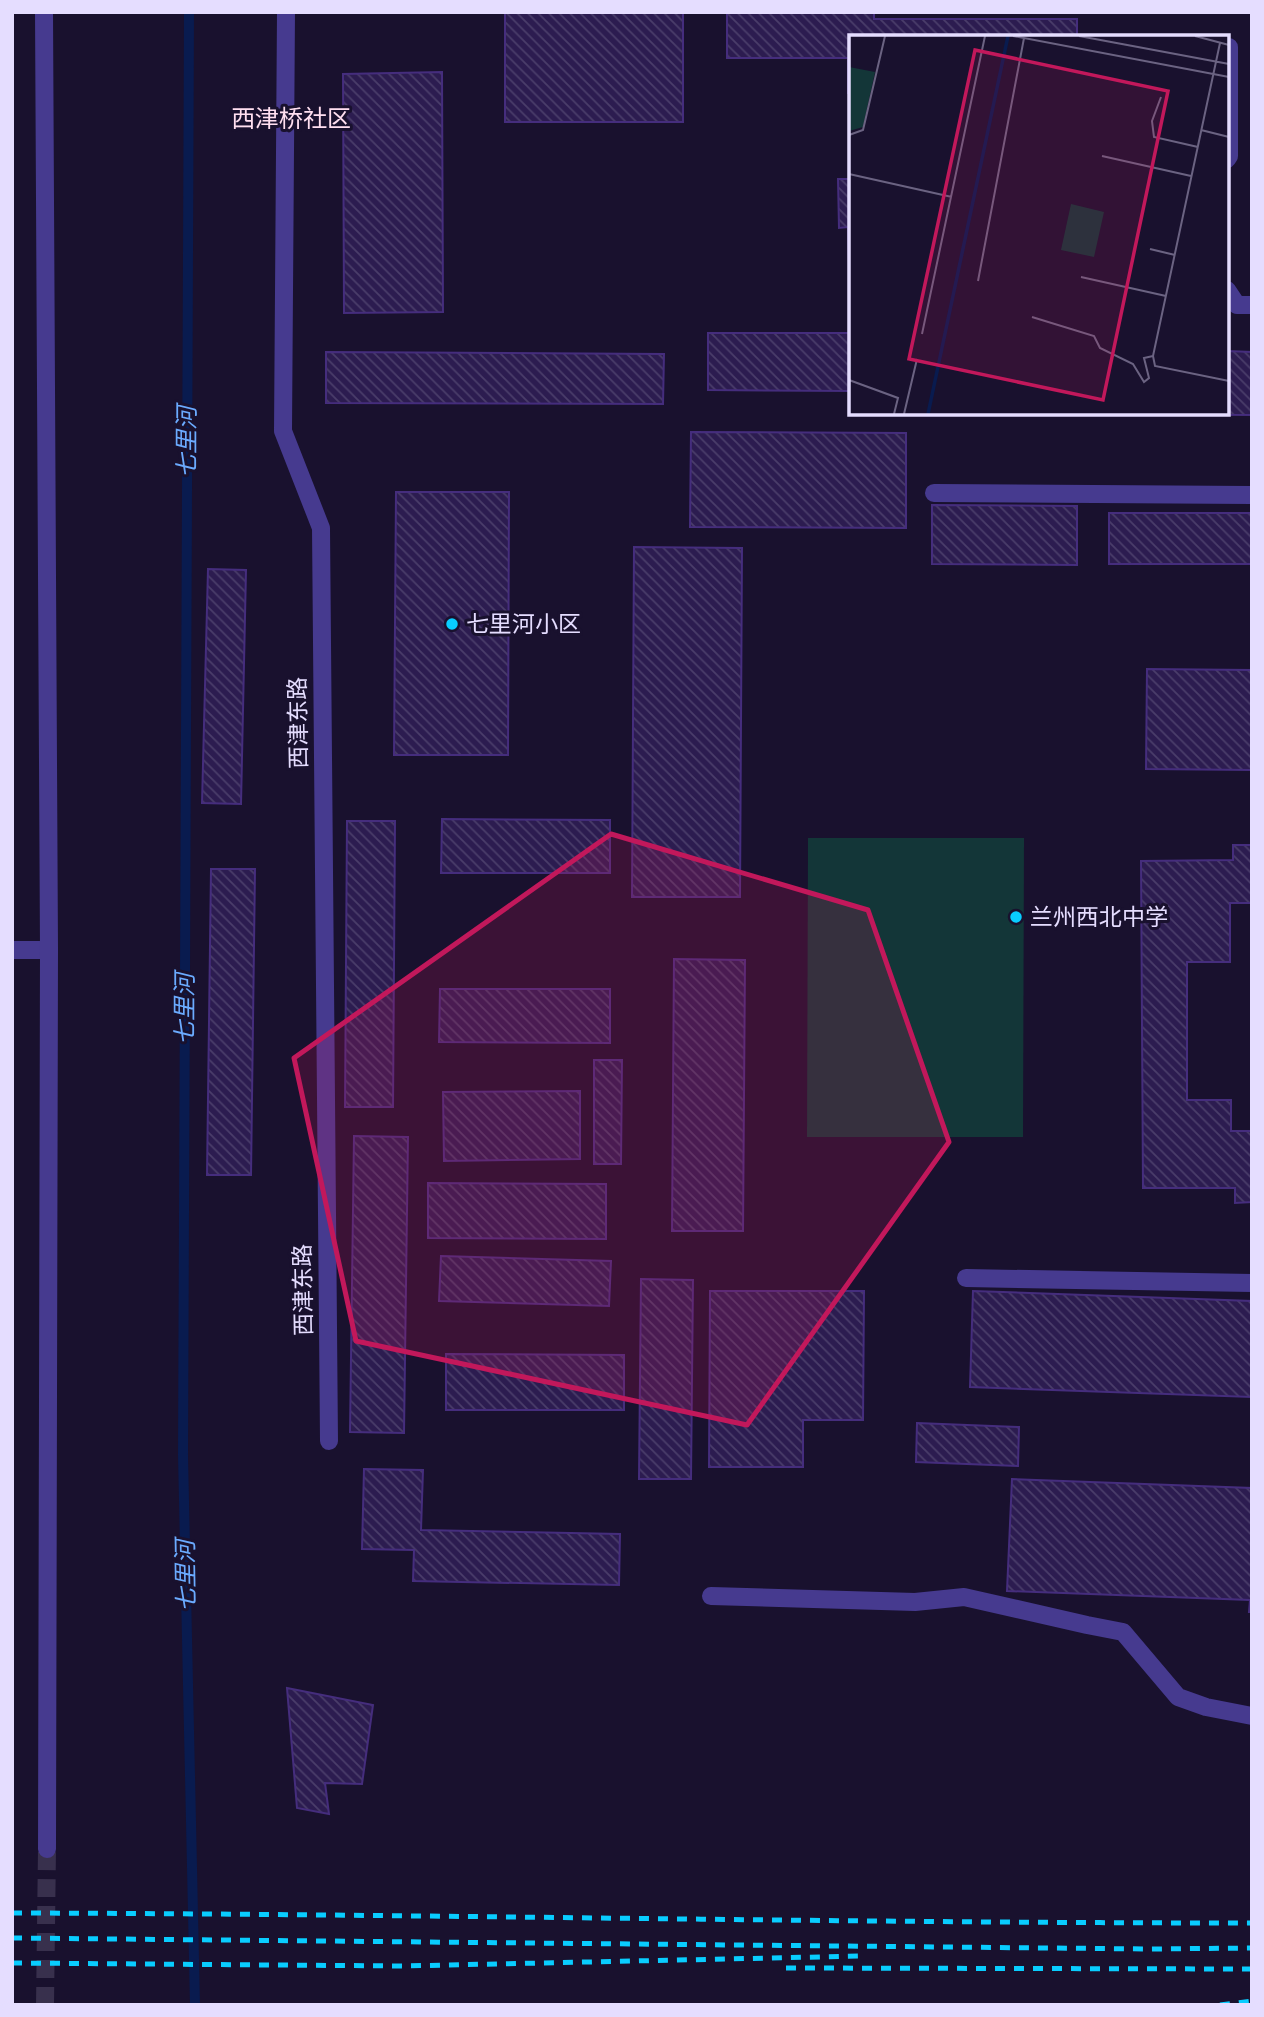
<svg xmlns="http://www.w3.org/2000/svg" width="1264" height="2017" viewBox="0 0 1264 2017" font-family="Cabin,'Noto Sans SC',sans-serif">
<defs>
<pattern id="building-back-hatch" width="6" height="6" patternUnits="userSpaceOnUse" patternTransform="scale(1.75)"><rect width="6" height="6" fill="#2c1c50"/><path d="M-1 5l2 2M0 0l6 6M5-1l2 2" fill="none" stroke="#4a3d6a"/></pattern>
</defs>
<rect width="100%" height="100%" fill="#19112e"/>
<!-- park -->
<path fill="#133638" d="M808,838H1024L1023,1137H807Z"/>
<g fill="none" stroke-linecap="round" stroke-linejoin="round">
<!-- stream -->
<path stroke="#091b4f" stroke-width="10" d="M189,12L183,1455L195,2005"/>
</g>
<!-- building -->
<path fill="url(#building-back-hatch)" stroke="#452d7d" stroke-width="2" d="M505,12H683V122H505Z
M727,12H874V19H1077V37H851V93H848V58H727Z
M442,72L443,312L344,313L343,74Z
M838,179H851V265H849L848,227L839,228Z
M708,333H851V391L708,390Z
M1227,351L1252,352V415L930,413H1227Z
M326,352L664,354L663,404L326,403Z
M691,432L906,433V528L690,527Z
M396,492H509L508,755H394Z
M932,505L1077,506V565L932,564Z
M1109,513H1252V564H1109Z
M634,547L742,548L740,897H632Z
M208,569L246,570L241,804L202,803Z
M1147,669L1252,670V770L1146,769Z
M442,819L610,820V873H441Z
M347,821H395L393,1107H345Z
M1233,845H1252V903H1230V962H1187V1100H1231V1131H1252V1202L1235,1203V1188H1143L1141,861L1233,860Z
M211,869H255L251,1175H207Z
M674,959L745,960L743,1231H672Z
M440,989H610V1043L439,1042Z
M594,1060H622L621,1164H594Z
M580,1091V1159L444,1161L443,1092Z
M354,1136L408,1137L404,1433L350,1432Z
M428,1183L606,1184V1239L428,1238Z
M441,1256L611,1261L609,1306L439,1301Z
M641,1279L693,1280L691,1479H639Z
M710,1291H864L863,1420H803V1467H709Z
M973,1291L1252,1301V1397L970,1387Z
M446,1354L624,1355V1410H446Z
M917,1423L1019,1427L1018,1466L916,1462Z
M364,1469L423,1470L421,1530L620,1534L619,1585L413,1581L414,1550L362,1549Z
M1012,1479L1252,1488V1612H1249L1250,1600L1007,1591Z
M287,1688L373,1705L362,1784L325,1783L329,1814L297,1808Z"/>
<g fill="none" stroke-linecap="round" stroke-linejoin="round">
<!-- tertiary-tunnel -->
<path stroke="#38304d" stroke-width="18" stroke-dasharray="18 9" stroke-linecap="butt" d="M45,2005L47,1849"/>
<!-- service -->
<path stroke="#463a8f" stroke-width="18" d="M1227,159L1229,156V47
M1227,290L1237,305H1252
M934,493L1252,495
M966,1278L1252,1283"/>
<!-- minor -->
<path stroke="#463a8f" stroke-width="18" d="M286,12L283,431L321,528L329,1441
M12,950H49
M711,1596L915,1602L964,1597L1087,1625L1123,1632L1178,1697L1206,1707L1252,1716"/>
<!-- tertiary -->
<path stroke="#463a8f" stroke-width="18" d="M44,12L49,950L47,1849"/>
<!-- rail -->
<path stroke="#09cdff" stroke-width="5" stroke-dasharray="10 9" stroke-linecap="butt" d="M12,1913C425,1914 839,1923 1252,1923
M12,1938L1151,1949L1252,1948
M12,1963L403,1966L863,1956
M786,1968L1252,1969
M1220,2005L1252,2001"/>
</g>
<!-- marked area -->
<path fill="#c2185b" fill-opacity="0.2" stroke="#c2185b" stroke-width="5" stroke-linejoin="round" d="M611,834L868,910L949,1142L747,1425L356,1341L294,1058Z"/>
<!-- markers -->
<g fill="#09cdff" stroke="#19112e" stroke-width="2.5">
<circle cx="452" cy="624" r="7"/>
<circle cx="1016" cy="917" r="7"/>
</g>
<g text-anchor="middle" stroke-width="6" stroke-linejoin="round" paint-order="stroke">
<!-- poi labels -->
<g font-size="23" fill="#e5ddff" stroke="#19112e" text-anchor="start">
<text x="466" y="632">七里河小区</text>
<text x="1030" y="925">兰州西北中学</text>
</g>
<!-- street labels -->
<g font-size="23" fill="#e5ddff" stroke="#19112e">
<text transform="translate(298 723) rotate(-91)" y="8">西津东路</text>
<text transform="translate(303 1290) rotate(-91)" y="8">西津东路</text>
</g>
<!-- neighbourhood labels -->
<g font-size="24" fill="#ffdff0" stroke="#19112e">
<text x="291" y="127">西津桥社区</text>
</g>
<!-- water labels -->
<g font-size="24" font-style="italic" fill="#6babff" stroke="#19112e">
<text transform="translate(187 442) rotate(-90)" y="8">七里河</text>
<text transform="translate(185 1009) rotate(-90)" y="8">七里河</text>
<text transform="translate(186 1576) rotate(-91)" y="8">七里河</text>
</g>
</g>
<!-- overview -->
<g transform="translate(849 35)">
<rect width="380" height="380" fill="#19112e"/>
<path d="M0,32L26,37L14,92L0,96Z" fill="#133638"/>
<path d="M222,169L255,177L245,222L212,215Z" fill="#133638"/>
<path fill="none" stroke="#091b4f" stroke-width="3.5" d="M79,379L159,1"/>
<path fill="none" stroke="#6b6382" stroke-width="2" d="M164,1L380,42M230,1L380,29M346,1L380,10M371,8L304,321L306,331L380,346M312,62L303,86L305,102L349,112M352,95L380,102M0,100L14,95L36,1M253,121L342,141M0,139L103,162M301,214L326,220M232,242L317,261M129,246L175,3M183,282L245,301L251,313L284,329L295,347L300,343L295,323L304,321M73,299L136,1M0,345L49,363L45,379M55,379L68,324"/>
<path fill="#c2185b" fill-opacity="0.15" stroke="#c2185b" stroke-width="3.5" d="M126,15L319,56L254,365L60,324Z"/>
<rect width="380" height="380" fill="none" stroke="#e5ddff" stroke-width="3.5"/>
</g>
<!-- border -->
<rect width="1264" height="2017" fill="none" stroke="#e5ddff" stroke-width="28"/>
</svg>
